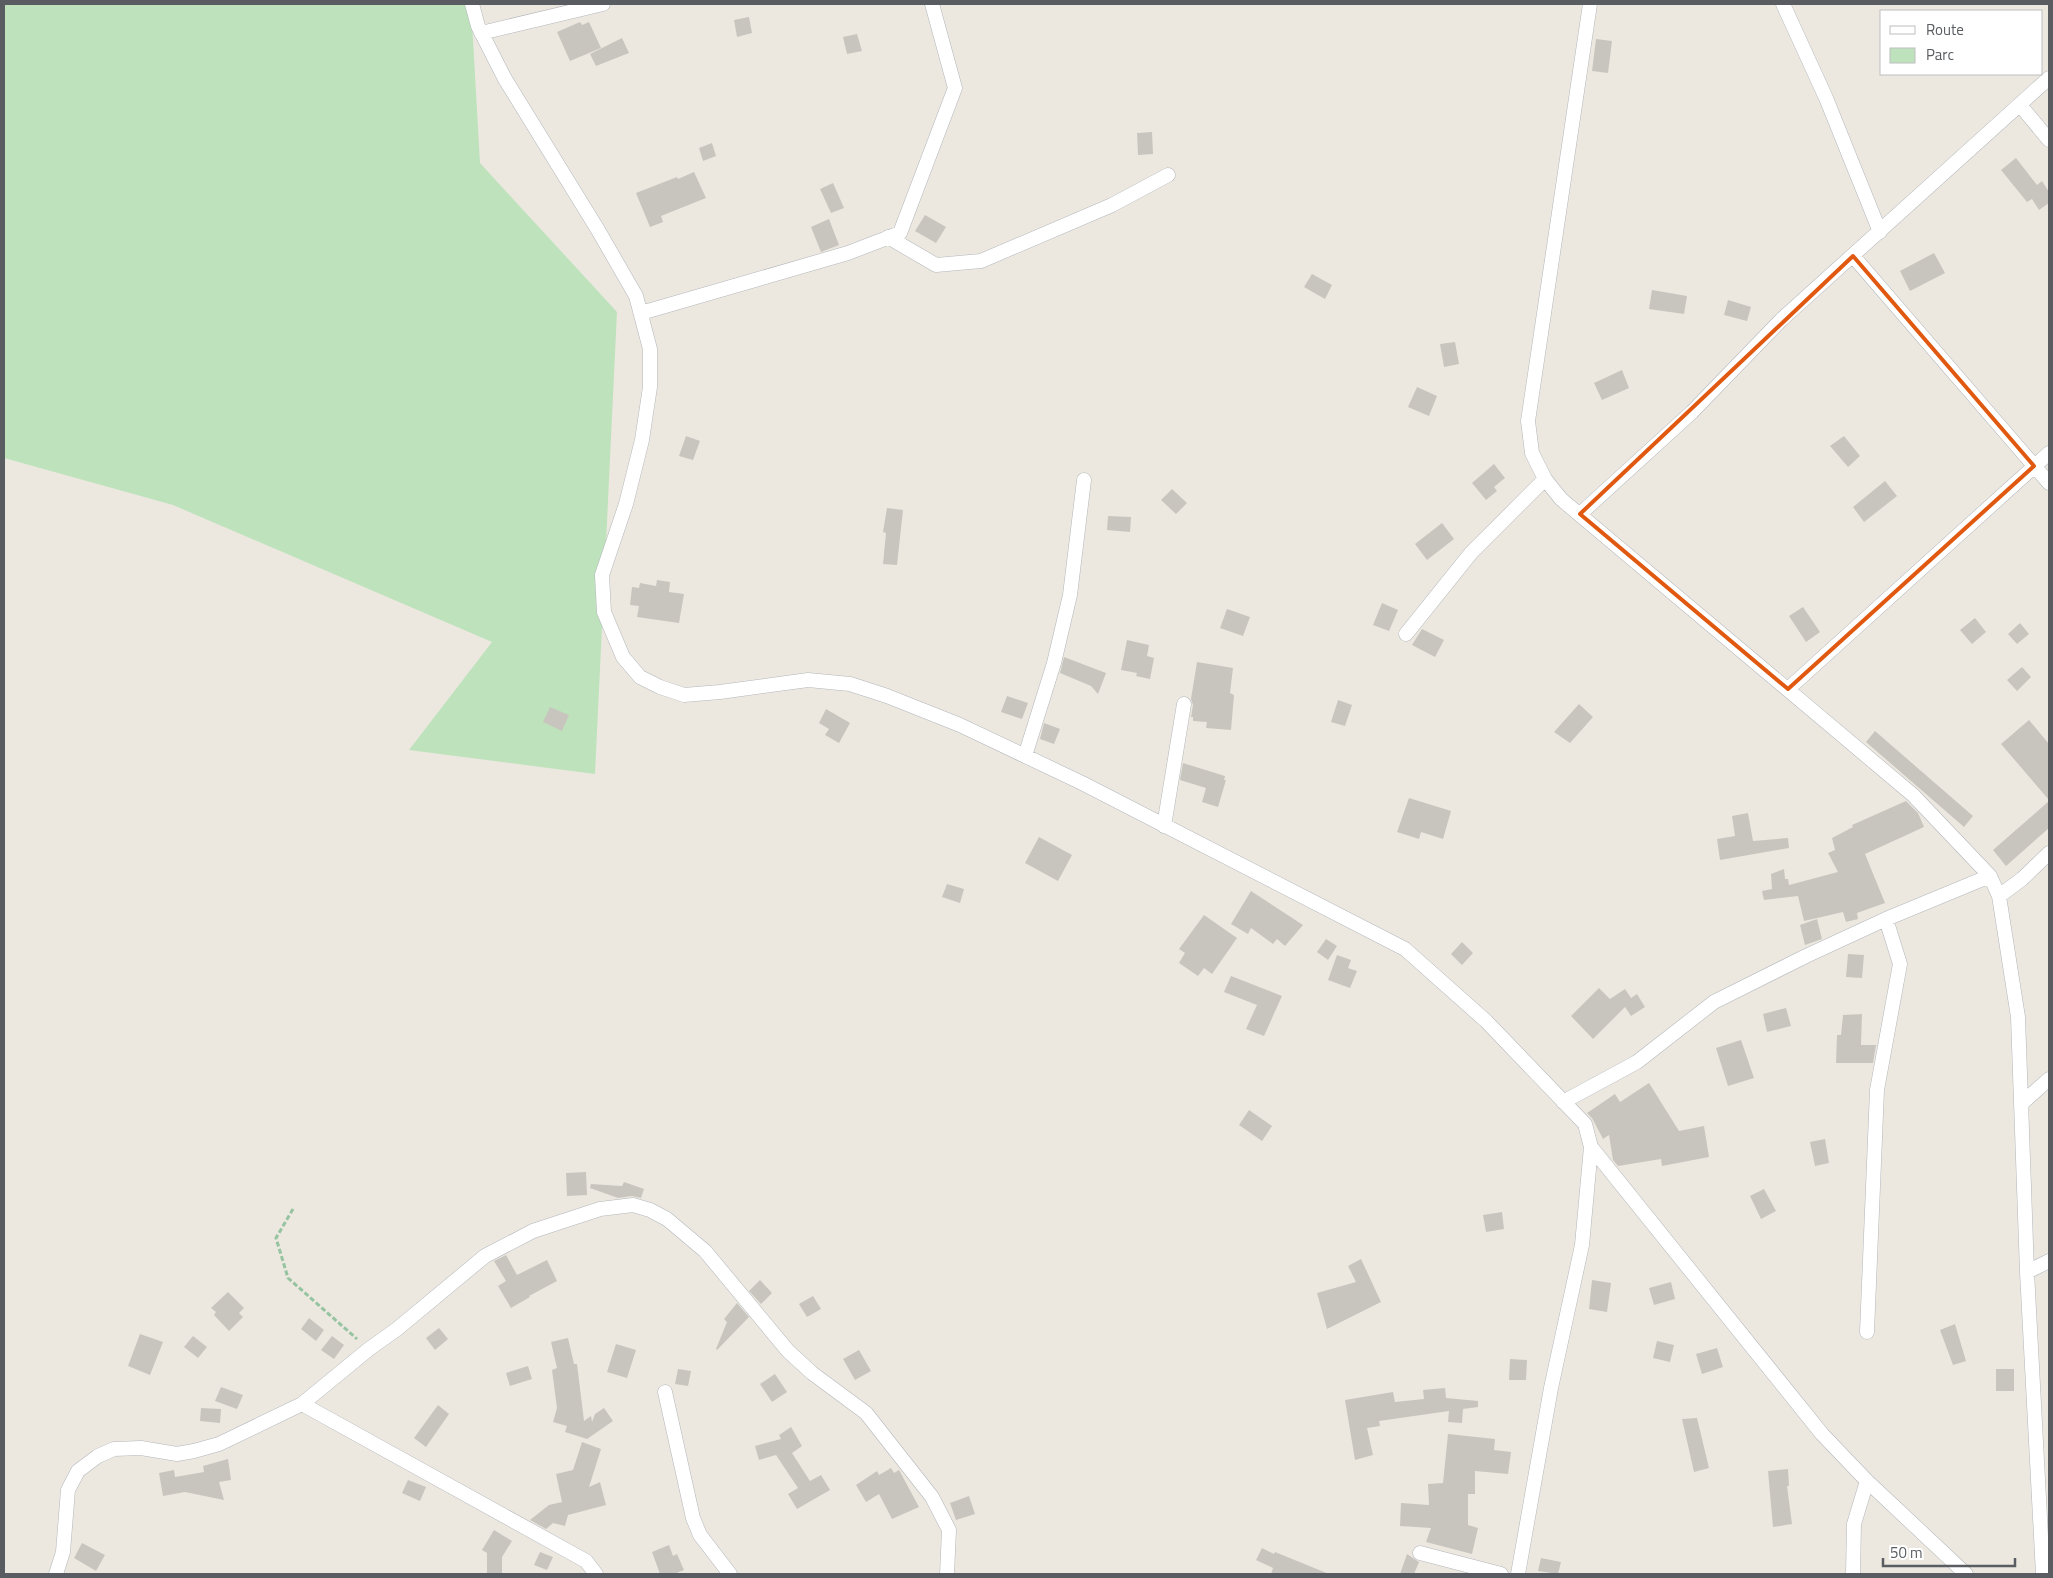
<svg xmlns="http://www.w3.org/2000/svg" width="2053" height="1578" viewBox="0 0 2053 1578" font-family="'Titillium Web',sans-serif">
<rect width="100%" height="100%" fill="#ece8e0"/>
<!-- green -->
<path fill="#bee3bc" d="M4,4H471L480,163L617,312L595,774L409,750L492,642L173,505L4,458Z"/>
<!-- building -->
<path fill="#c8c5bf" d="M749,17L752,33L737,37L734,20Z
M580,22L582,25L589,22L601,48L570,61L557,32Z
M857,34L862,51L847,54L843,37Z
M622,38L629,53L596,66L590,54Z
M1596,39L1612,41L1608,73L1592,71Z
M1152,132L1153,154L1138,155L1137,133Z
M712,143L716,156L703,161L699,148Z
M2016,158L2037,185L2042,181L2049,192V203L2039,210L2032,199L2027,202L2001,170Z
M694,172L706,198L661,216L663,222L650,227L636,193L677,177L678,179Z
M833,183L844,208L831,213L820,189Z
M925,215L946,227L936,243L915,231Z
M829,219L839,245L821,252L811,227Z
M1934,253L1945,273L1910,291L1900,271Z
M1312,274L1332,285L1325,299L1304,287Z
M1652,290L1687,296L1684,314L1649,309Z
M1728,300L1751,307L1747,321L1724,315Z
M1455,342L1459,364L1444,367L1440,344Z
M1622,370L1629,388L1602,400L1594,383Z
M1417,387L1437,396L1429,416L1408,407Z
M686,436L700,441L693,460L679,456Z
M1844,436L1860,456L1848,467L1830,446Z
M1494,464L1505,478L1494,487L1497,491L1486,500L1472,483Z
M1885,481L1897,496L1864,522L1853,507Z
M1172,489L1187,503L1176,514L1161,500Z
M887,508L903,510L897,565L883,564L886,533L883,532Z
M1108,516L1131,517L1130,532L1107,530Z
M1442,523L1454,539L1427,560L1415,544Z
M657,580L670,582L669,592L684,594L679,623L637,617L639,606L630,605L632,587L639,588L640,583L656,586Z
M1382,603L1398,610L1389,631L1373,625Z
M1803,607L1820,632L1806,642L1789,616Z
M1227,609L1250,617L1243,636L1220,628Z
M1975,618L1986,632L1972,644L1960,630Z
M2020,623L2029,634L2017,644L2008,634Z
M1422,629L1444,640L1435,657L1412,645Z
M1127,640L1149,645L1147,656L1154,658L1150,679L1136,676L1137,673L1121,670Z
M1064,657L1106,673L1098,694L1091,686L1060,673Z
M1197,662L1233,668L1230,693L1234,695L1231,730L1206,728L1207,722L1193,721V717H1191L1193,705L1191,699Z
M2022,667L2031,677L2017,691L2007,680Z
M1007,696L1028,703L1022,719L1001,712Z
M1338,700L1352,705L1345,726L1331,722Z
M1579,704L1593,717L1570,743L1554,732Z
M550,707L569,715L562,731L543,722Z
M826,709L850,723L839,743L825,735L829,729L819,723Z
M2029,720L2049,744V800L2001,744Z
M1044,723L1060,729L1054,744L1040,739Z
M1875,731L1973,816L1964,827L1866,742Z
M1183,763L1225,776L1224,780H1226L1218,807L1202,802L1206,788L1180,780Z
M1409,798L1451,811L1443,839L1421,832L1419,839L1397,832Z
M1906,801L1918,813L1924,827L1865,854L1885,903L1857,913L1858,919L1846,922L1843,912L1804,921L1798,896L1764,900L1762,891L1772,889L1771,874L1784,869L1785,879H1788L1789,885L1838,872L1828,853L1835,850L1832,838L1853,827L1852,825Z
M2049,801V828L2006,866L1993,850Z
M1748,813L1753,841L1788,838L1789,848L1720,860L1717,839L1735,836L1732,816Z
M1039,837L1072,855L1058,881L1025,863Z
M947,884L964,889L960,903L942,897Z
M1251,891L1303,925L1285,946L1277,939L1273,944L1251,928L1248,934L1231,924Z
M1204,915L1237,938L1212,974L1204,968L1198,976L1179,963L1185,953L1179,949Z
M1817,919L1822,939L1805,945L1800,925Z
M1326,939L1337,946L1328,960L1317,952Z
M1462,942L1473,953L1462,965L1451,954Z
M1848,954L1864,955L1862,978L1846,977Z
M1337,955L1351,960L1348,968L1357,971L1350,988L1328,980Z
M1231,976L1282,996L1264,1036L1246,1029L1257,1005L1224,992Z
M1599,988L1610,999L1625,989L1631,998L1637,994L1645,1007L1631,1016L1625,1007L1593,1039L1571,1016Z
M1786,1008L1791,1026L1767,1032L1763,1014Z
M1862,1014L1861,1045H1876L1873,1063H1836L1837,1035H1841L1843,1015Z
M1741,1040L1754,1078L1728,1086L1716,1048Z
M1649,1083L1679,1131L1704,1126L1709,1157L1662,1166L1661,1159L1618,1166L1613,1160L1609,1135L1603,1139L1592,1118L1587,1113L1615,1094L1620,1102Z
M1249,1110L1272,1126L1262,1141L1239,1125Z
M1825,1139L1829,1163L1815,1166L1810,1142Z
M586,1172L587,1195L567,1196L566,1173Z
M624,1182L644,1189L641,1198L632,1196L618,1198L590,1188L591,1184L622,1186Z
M1764,1189L1776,1211L1761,1219L1750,1196Z
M1502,1212L1504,1229L1486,1232L1483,1215Z
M506,1255L517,1275L547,1260L557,1281L529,1296L530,1297L511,1308L498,1286L506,1281L494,1261Z
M1361,1259L1381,1302L1327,1329L1317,1293L1356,1282L1348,1266Z
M760,1280L772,1293L761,1304L749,1291Z
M1592,1280L1611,1283L1607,1312L1589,1309Z
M1671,1282L1675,1299L1654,1305L1649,1288Z
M228,1292L244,1308L239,1313L243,1317L229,1331L214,1315L216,1312L211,1308Z
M813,1296L821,1309L807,1317L799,1304Z
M737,1303L749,1317L717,1350L716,1349L727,1322L724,1319Z
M309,1318L324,1330L316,1341L301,1329Z
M1955,1324L1966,1361L1953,1365L1940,1330Z
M439,1328L448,1339L435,1350L426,1338Z
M140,1334L163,1342L150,1375L128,1366Z
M193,1336L207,1347L198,1358L184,1347Z
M332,1336L344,1345L334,1359L321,1350Z
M568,1338L574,1364H577L584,1421L591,1416L592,1422L595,1414L604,1408L613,1421L587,1439L565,1432L567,1426L553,1422L557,1408L552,1370L557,1368L551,1342Z
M1657,1341L1674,1345L1670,1362L1653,1358Z
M616,1344L636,1350L627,1378L607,1372Z
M1717,1348L1723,1367L1702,1374L1696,1354Z
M859,1350L871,1371L855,1380L843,1359Z
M1510,1359L1527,1360L1526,1380H1509Z
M528,1366L532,1379L510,1386L506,1373Z
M678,1369L691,1371L688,1386L675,1384Z
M1996,1369H2014V1391H1996Z
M775,1374L787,1392L772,1402L760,1384Z
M221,1387L243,1395L237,1409L215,1401Z
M1445,1388L1446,1398L1478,1401V1407L1463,1409L1462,1423L1448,1422L1449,1411L1379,1421L1380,1426L1367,1428L1373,1455L1355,1460L1345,1400L1393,1392L1395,1402L1424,1399L1423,1390Z
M438,1405L449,1414L426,1447L414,1438Z
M201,1408L221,1409L220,1423L200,1421Z
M1697,1418L1709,1468L1694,1472L1682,1419Z
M791,1427L802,1446L792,1453L810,1481L821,1475L830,1490L797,1509L788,1494L798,1488L776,1455L759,1460L755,1446L781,1439L779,1435Z
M1448,1434L1495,1439L1494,1450L1511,1452L1508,1474L1475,1471V1494H1468V1525L1478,1528L1472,1554L1426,1542L1431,1528L1400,1526L1401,1503L1429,1505L1428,1484L1443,1483Z
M582,1442L601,1449L589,1487L600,1482L606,1505L568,1515L565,1526L553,1523L546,1529L530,1520L549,1505L562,1502L556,1474L573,1470Z
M228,1459L231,1480L219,1482L224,1500L185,1492L163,1496L159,1473L174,1470L175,1477L204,1472L203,1466Z
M891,1468L894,1473L899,1470L919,1507L892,1519L879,1494L866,1502L856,1485L877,1471L879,1475Z
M1788,1469L1789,1486H1787L1792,1524L1773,1527L1768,1471Z
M408,1480L426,1487L420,1501L402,1493Z
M969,1496L975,1514L956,1520L950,1503Z
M494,1530L512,1541L502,1557V1574H487V1553L482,1550Z
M82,1543L105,1555L96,1571L74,1558Z
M669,1545L673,1556L677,1554L684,1570L674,1574H660L652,1552Z
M1262,1548L1274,1554L1275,1552L1329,1574H1271L1273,1568L1256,1560Z
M540,1552L553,1557L547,1570L534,1565Z
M1407,1554L1419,1562L1414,1574H1400Z
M1541,1558L1561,1562L1558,1574L1538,1571Z"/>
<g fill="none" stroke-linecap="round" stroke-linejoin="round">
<!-- minor casing -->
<g stroke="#b3b6bb" stroke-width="15">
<path id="minor" d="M472,4L478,26L505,79L598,230L636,296L650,349V387L642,440L626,504L602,575L604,612L623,657L640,677L660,687L684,695L720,692L808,680L850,684L887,696L960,725L1082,783L1405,949L1486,1021L1585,1124L1591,1147L1582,1245L1551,1388L1518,1574
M1590,4L1528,421L1532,453L1545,479L1561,499L1913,795L1990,876L1999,896L2018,1017L2027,1272L2043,1574
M1783,4L1826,98L1880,232
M481,33L603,4
M2020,105L2049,140
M888,237L936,265L981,261L1112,205L1168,175
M1853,256L2049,483
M641,313L848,253L900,233L955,88L932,4
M1580,514L1692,412L1781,320L2049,78
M1406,634L1471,553L1545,479
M1788,689L2049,453
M1025,756L1054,663L1070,595L1084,480
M1164,826L1184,704
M1999,896L2022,879L2049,853
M1563,1102L1637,1062L1714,1002L1806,956L1886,919L1990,876
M2021,1104L2049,1079
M1591,1147L1822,1434L1867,1481L1966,1574
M2027,1272L2049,1261
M1867,1332L1877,1090L1900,964L1886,919
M665,1392L693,1518L700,1535L730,1574
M302,1404L586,1561L596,1574
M1420,1553L1501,1574
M56,1574L63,1552L68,1490L78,1471L98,1456L114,1449L141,1448L177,1454L194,1451L219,1444L302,1404L369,1349L397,1329L485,1256L533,1231L600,1209L633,1205L650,1210L667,1219L705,1251L788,1351L812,1373L866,1413L932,1497L949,1530L947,1574
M1853,1574L1854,1524L1867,1481"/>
</g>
<!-- path -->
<path stroke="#96c4a1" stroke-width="3" stroke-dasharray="5 2.5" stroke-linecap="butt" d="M293,1209L276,1238L288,1278L357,1339"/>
<!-- minor -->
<use href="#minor" stroke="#fff" stroke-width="14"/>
</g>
<!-- marked area -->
<path fill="none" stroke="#e15910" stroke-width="4" stroke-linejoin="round" d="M1853,256L2034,466L1788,689L1580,514Z"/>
<!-- border -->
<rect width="2053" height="1578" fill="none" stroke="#595d61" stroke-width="10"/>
<!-- legend -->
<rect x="1880" y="10" width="162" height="65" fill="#ffffff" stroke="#bdbec0"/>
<rect x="1890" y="26" width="25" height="8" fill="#ffffff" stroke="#bdbec0"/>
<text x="1926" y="35" font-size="15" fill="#595d61">Route</text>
<rect x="1890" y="48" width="25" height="15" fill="#bee3bc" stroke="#bdbec0"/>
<text x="1926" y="60" font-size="15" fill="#595d61">Parc</text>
<!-- scale -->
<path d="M1883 1558v8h132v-8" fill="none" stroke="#595d61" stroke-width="2.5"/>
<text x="1890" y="1558" font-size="15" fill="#595d61" stroke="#ffffff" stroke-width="4" paint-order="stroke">50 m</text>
</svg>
